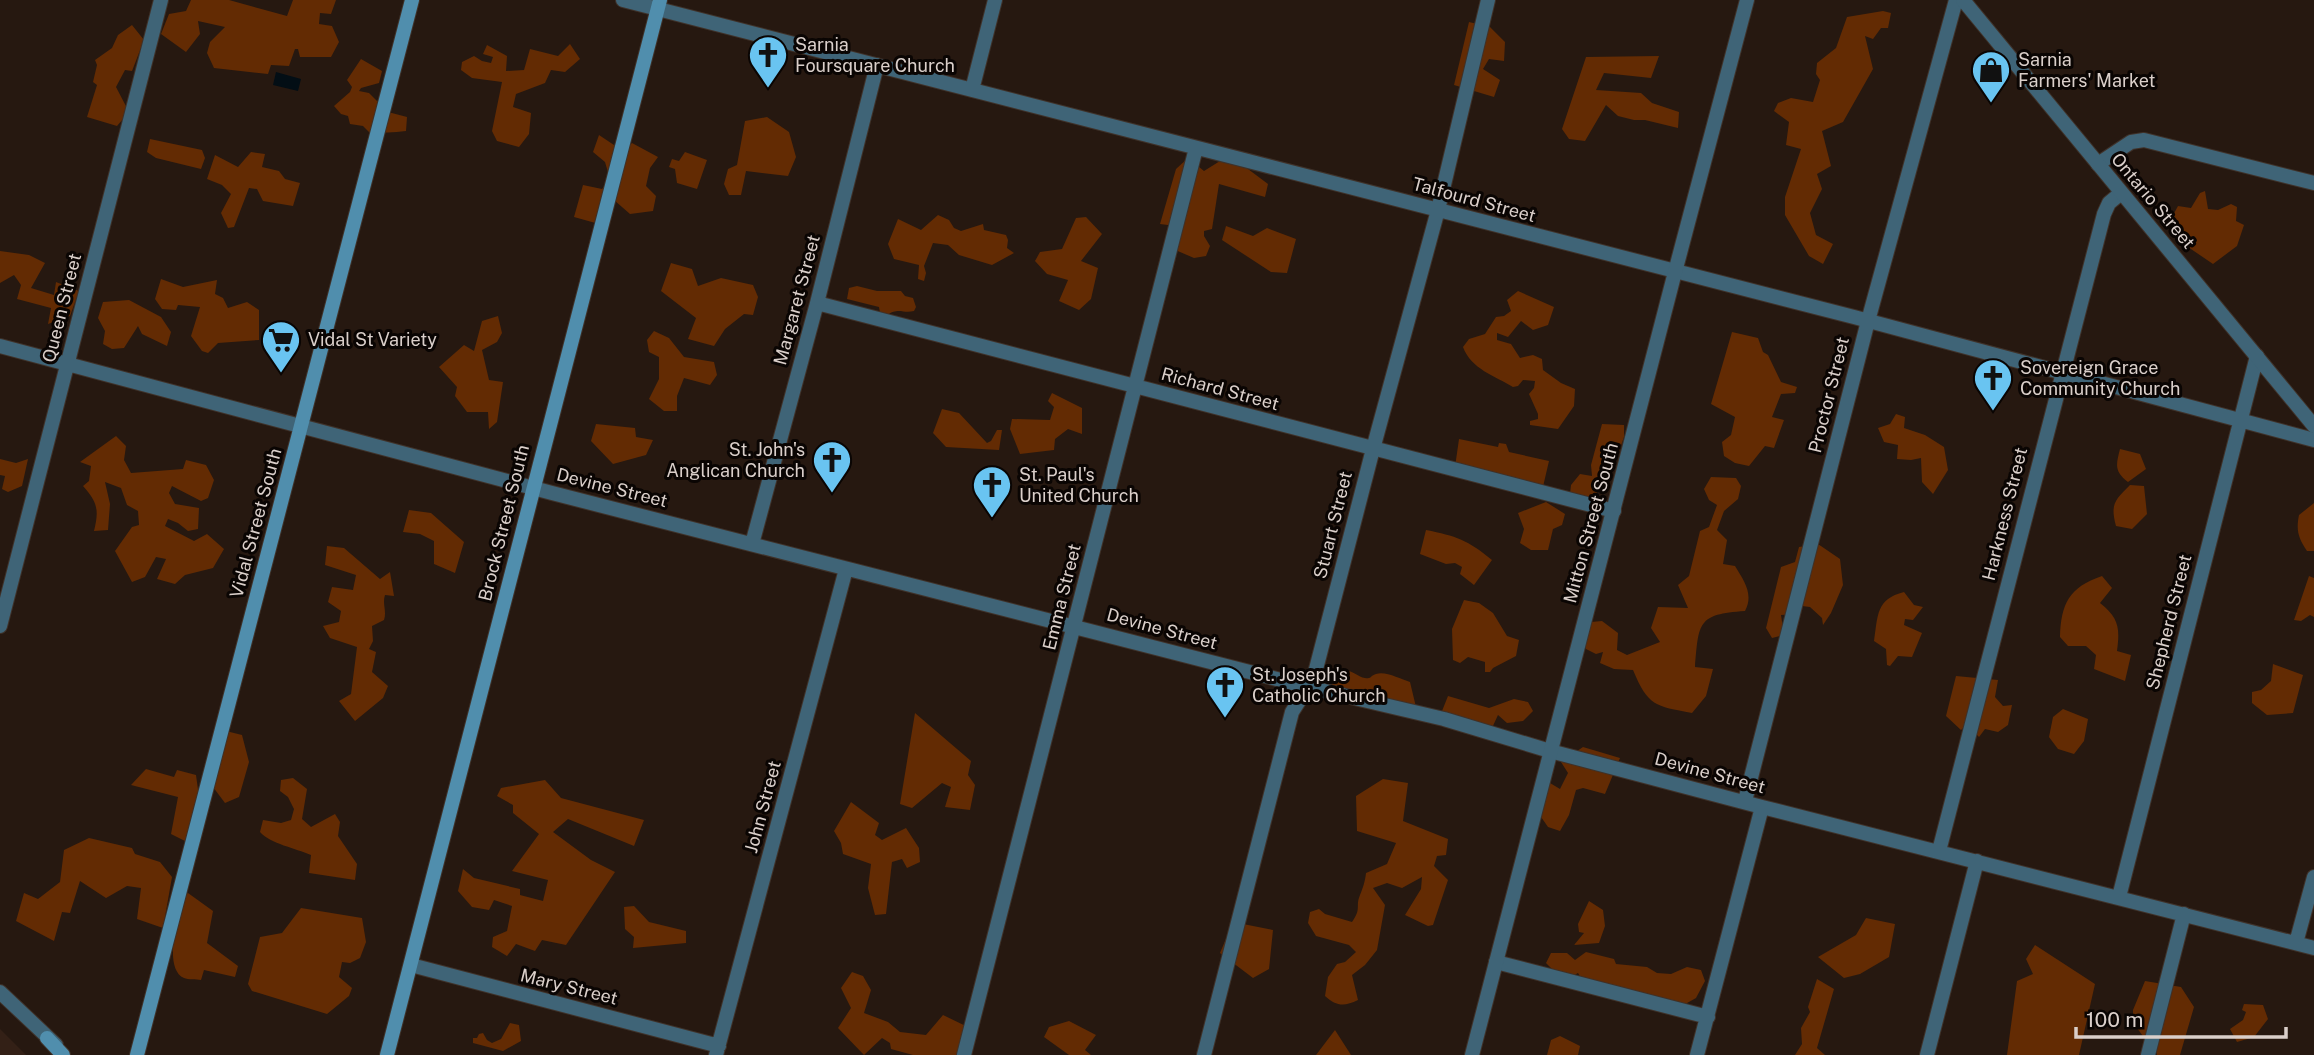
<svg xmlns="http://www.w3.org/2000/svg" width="2314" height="1055" viewBox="0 0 2314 1055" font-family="'Public Sans',sans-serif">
<rect width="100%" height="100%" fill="#261810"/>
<!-- built -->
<path fill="#332016" d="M0,1029L26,1055H0Z"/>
<!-- green -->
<path fill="#632b03" d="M191,0H229L287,16L293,0H336L331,14L320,13L319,24L332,26L339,42L331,57H300L298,49H295L289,66L271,65L268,74L214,68L207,53L210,42L225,27L198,21L200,34L186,52L161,34L169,14L186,11Z
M1883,11L1891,13L1888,28H1881L1873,39L1865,36L1873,69L1843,122L1822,131L1831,166L1817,174L1822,189L1810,213L1816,235L1833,244L1823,264L1809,256L1785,215V197L1801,149L1786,145L1789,122L1774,111L1778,103L1791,98L1813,102L1820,80L1816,74L1817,63L1836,48L1847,17Z
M1469,22L1490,27L1505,42L1504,61L1489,59L1483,69L1500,80L1494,97L1454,85Z
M132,25L144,40L132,71L125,70L116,87L129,112L117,126L87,117L97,85L93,82L97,65L95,60L112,48L118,35Z
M570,44L580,59L565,72L551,70L545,83L516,94L513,107L531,113L529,134L519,147L497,141L492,131L502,82L472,78L461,70L462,62L474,56L482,61L491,63L493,57L483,54L487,45L507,56L506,71L524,70L530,49L558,56Z
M1659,56L1651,78L1604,73L1596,90L1641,93L1652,103L1679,112L1678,128L1645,120H1634L1618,116L1606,105L1585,141L1569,139L1562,129L1586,57Z
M361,59L382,71L379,83L361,88L359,91L369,93L388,112L407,117L406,131C393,133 383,132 370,133L363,126L350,124L348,116L341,114L334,106L350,92L352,87L347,80Z
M767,117L789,132L796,157L788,176L746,171L741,195H729L724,184L728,169L737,165L745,121Z
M599,135L623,151L632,143L658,157L650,168L646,186L656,196L653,211L630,214L614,200L599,224L574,217L583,185L602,189L610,179L605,162L593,152Z
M150,139L202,150L205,158L201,169L156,158L147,152Z
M251,152L265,154L262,167L279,171L285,179L300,183L293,206L263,201L257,189L249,188L234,227L228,228L221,213L231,194L222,185L207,179L215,155L238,167Z
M685,152L707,160L697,189L677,183L675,169L669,167L672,159L679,161Z
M1188,158L1204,171L1220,161L1244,166L1268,184L1265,197L1219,184L1212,229L1204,231V236L1210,246L1206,256L1194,258L1173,249L1183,227L1160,224L1176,169Z
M2205,191L2208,209L2218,210L2231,204L2237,207L2236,221L2244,225L2237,246L2213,264L2188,247L2172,217L2178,206L2191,208L2200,193Z
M938,215L949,220L954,228L961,231L983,224L984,230L1006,235L1008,240L1007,248L1014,253L992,265L959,255L948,245L933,243L924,266L926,273L924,281L918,279L919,265L894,259L888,244L898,219L921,230Z
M1086,217L1102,234L1081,261L1098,268L1091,299L1079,310L1059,301L1068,280L1047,274L1035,261L1040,252L1062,249L1076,218Z
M1226,226L1253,236L1267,228L1296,239L1287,273L1271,272L1222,240Z
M0,251L29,255L45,263L31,288L54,295L56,282L79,291L70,316L48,324L51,308L17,299L21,285L14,275L0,283Z
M671,263L692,269L698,286L721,278L753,285L758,297L753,315L744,314L725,329L714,346L688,339L696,318L661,291Z
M161,279L183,287L217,280L215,294L223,298L228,308L247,302L259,310V340L218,343L208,353L202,351L191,336L200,307L178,305L176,310L162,309L155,299Z
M857,286L877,291H901L905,296L913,298L916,307L914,311C903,314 899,307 887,315L880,313L879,307L847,299L849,288Z
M1518,291L1554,307L1548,325L1533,330L1521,321L1508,337L1497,333V340L1511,344L1520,358L1533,355L1542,359L1543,370L1561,383L1575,389L1574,406L1558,429L1530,425V421L1538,419V414L1529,394L1534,388L1535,381L1523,380L1518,386L1513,387C1495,376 1471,369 1463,347L1469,339L1485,334L1496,317L1504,316L1511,311L1507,300Z
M129,300L161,317L171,332L167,346L142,334L138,326L124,348L112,349L103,344L105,331L98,318L103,302Z
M498,316L502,333L497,342L482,350L489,380L503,382L497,422L489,429L488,412H467L455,396L457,387L439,367L464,345L474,351L482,321Z
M654,331L669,338L684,357L714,362L717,375L710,385L684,378L677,396V411H664L649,399L659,379V357L649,352L647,340Z
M1732,332L1758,338L1763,352L1768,355L1781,382L1797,387L1795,393L1781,394L1772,417L1784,420L1774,448L1765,446L1749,466L1735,463L1724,456L1722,442L1731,435L1735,417L1711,404Z
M1052,393L1082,408V434L1068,429L1055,439L1054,450L1020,454L1010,429L1012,419L1050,420L1054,407L1048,401Z
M942,409L959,413L987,443L991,441L997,430H1002L999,450L946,447L933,433Z
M1896,414L1905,417L1904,428L1925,435L1944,447L1948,470L1933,494L1922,482L1921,458L1911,460L1897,459L1898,445L1884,442L1878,428L1890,424Z
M596,424L635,428L636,437L653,440L646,455L613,464L591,441Z
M1602,424L1624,425V437L1611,474L1602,480L1595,497L1580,505L1569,503L1571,485L1580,474L1592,476L1591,465Z
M116,436L126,446L124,460L131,473L183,469L186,460L206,465L214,480L208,498L201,501L172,486L169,493L175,504L199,508L198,529L188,531L178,523L168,519L165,526L194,541L207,534L224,549L213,568L185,575L175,584L157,579L166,559L156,557L145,577L132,582L115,551L132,527L139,525L138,511L127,505L121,488L105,482L110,504L108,530L94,531C99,510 98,503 83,486L89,481L91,466L80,462Z
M1459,439L1498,447L1499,443L1506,444L1509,452L1549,461L1542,491L1455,467Z
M2120,449L2140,454L2146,469L2128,482C2114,471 2116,465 2120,449Z
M0,459L16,463L28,459L22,486L8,492L2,489L5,476L0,475Z
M1711,477L1736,478L1741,486L1738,499L1724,511L1717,530L1727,540L1723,564L1735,566C1744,581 1754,594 1745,611C1697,614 1699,623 1695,667L1713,669L1706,696L1692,713C1655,706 1648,706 1633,670L1614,669L1600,663L1603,652L1596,654L1586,649L1584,635L1591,622L1602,621L1618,633L1617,650L1627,655L1660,642L1651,628L1658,607L1688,608L1678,585L1689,576L1700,531L1709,527L1717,505L1709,500L1704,489Z
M2130,485L2144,486L2147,514L2132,529L2116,526C2110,504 2115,500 2130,485Z
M1546,502L1565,514L1562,525L1553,529L1548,550H1531L1520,543L1524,529L1518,513Z
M2314,503V551H2307C2298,538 2296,530 2299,515Z
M409,510L431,513L464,542L455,573L434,564V541L420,534L403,532Z
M1426,530C1456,536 1468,540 1492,560L1474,585L1460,574L1462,567L1455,563L1446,564L1420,554Z
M1818,544L1840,559L1843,585L1831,613L1823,625L1822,618L1810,607L1802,606L1798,614L1781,615L1784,635L1772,638L1766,628L1781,567L1795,562L1799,547Z
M327,546L344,548L380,579L390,572L394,596L385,595C382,604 387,611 384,620L372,626L373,641L369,649L376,652L372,672L388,686L383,698L355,721L339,701L351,694L357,647L330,638L323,626L339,622L341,611L328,602L332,587L353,590L356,575L325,565Z
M2102,576L2112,588L2100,603C2119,618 2120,628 2117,651L2131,655L2125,681L2094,669L2096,655L2086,646H2068L2060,637C2061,604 2069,587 2102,576Z
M2309,576L2314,578V617L2310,615L2301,621L2294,620Z
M1904,592L1914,605L1923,607L1913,620L1905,619L1904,625L1922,633L1912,657L1898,656L1890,666L1887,665L1886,649L1874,641C1878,615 1876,599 1904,592Z
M1464,600L1479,603L1493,613L1507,636L1519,640L1516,656L1493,668L1490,672H1485V662L1468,657L1460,663L1453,660L1452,629Z
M2273,664L2303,675L2293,713L2267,715L2252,703V692L2261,690L2271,681Z
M1344,670C1354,671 1358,677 1365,678C1373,679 1369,676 1376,674C1386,671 1400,679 1410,682L1416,707L1404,715L1332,685L1336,675Z
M1956,676L1998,680L1995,697L2003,706L2012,705L2008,725L1998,732L1985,729L1979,737L1967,724L1961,730L1946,716Z
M1448,696L1489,708L1514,699L1528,702L1533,711L1523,721L1507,723L1498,715L1492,728L1440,716Z
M2063,709L2088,719L2084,741L2074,754L2058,749L2049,737L2053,717Z
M915,713L971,761L968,775L975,785L970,810L945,807L951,787L942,783L912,808L900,804Z
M226,731L242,735L249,762L239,797L225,803L213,787Z
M1583,747L1620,758L1605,794L1583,788L1576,790L1569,815L1560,831L1548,827L1539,814L1545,780L1560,789L1568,773L1561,762Z
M146,769L174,777L177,770L196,775L200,804L187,842L171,834L178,797L131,785Z
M293,778L307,789L302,819L311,827L335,814L340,822L338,836L357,864L355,880L309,873L311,855C295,848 271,844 260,832L263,820L281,823L291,820L294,809L288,797L280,791L281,780Z
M1383,779L1408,783L1403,821L1448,839L1446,855L1437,856L1434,866L1448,880L1433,925L1428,926L1405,915L1421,889L1422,877L1402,888L1387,883L1373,888L1385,905L1377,950L1365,965L1352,975L1358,1000C1344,1007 1336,1006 1325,996L1328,977L1337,964L1345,962L1356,952L1349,945L1316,936L1308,923L1310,912L1319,909L1325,914L1352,922C1362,908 1355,907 1360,895C1363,887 1365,882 1366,873L1387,864L1396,843L1357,831L1356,796Z
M545,780L561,798L644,820L634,846L568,819L553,832L591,860L615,872L566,945L542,940L535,951L516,944L507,956L492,947L493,937L507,931L512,906L494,900L489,910L472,907L458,891L463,869L474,878L520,889V895L543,901L548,880L512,871L539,834L513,813V805L497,796L501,788Z
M851,802L879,823L875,835L882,840L906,828L919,848L920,862L907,868L902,859L892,862L886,914L875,915L868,888L871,864L843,854L841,843L834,831Z
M89,838L132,848L135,854L160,862L172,877L163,928L137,919L141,888L127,886L106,898L80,881L70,913L62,912L54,941L16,921L24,893L38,899L60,882L64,850Z
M188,893L213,911L207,943L238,966L235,977L204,970L201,980C196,979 188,980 184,978C162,968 179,914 182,896Z
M1589,901L1603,910L1605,926L1599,943L1574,945L1584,933L1579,932L1578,924Z
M634,906L649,922L686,931V943L633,948L634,937L625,929L624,907Z
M301,908L362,918L366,942L360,958L350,963L342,962L339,977L352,988L349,996L327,1014L252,991L248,984L260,937L282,933Z
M1866,918L1895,924L1889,957L1860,974L1844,978L1818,957L1856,935Z
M1233,922L1273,930L1269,969L1253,978L1220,953Z
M2035,945L2095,984L2079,1055H2007L2017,981L2033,974L2026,959Z
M1586,952L1614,959L1616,964L1647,967L1657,973L1671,974L1687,967L1701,970L1705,981L1696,998L1680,1007L1654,995L1639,1002L1587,989L1578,973L1567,979L1556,973L1546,963L1551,953H1567L1575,960Z
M852,972L863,976L871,990L864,1013L888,1022L900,1032L926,1035L943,1015L974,1030L969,1055H913L891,1049L890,1043L882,1038L864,1055L838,1028L851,1008L841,988Z
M1817,979L1834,989L1817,1048L1825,1055H1795L1802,1044L1801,1028L1810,1012L1808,1007Z
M2145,981L2181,987L2194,1007L2180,1055H2157L2156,1039L2143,1036L2133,1023V1010Z
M2244,1004L2263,1005L2268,1019L2254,1037L2237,1042L2230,1029L2243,1020L2246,1012L2242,1010Z
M1069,1021L1096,1035L1085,1050L1091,1055H1069L1044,1037L1049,1027Z
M510,1023L519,1025L521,1041L503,1051L473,1043V1038H477L479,1034L483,1033L487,1040L492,1043L501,1039Z
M1335,1030L1351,1055H1316Z
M1560,1036L1580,1046L1578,1055H1547L1551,1040Z"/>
<!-- water -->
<path fill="#030e15" d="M276,72L301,79L298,91L273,85Z"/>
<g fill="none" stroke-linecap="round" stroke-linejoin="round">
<!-- minor casing -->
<g stroke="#3f322a" stroke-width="16">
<path id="minor" d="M623,0L1854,317L2314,440
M972,90L995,0
M2098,164L2131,142L2144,140L2314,183
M817,303L1614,511
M0,346L552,493L1308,687L1444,719L1550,751L1762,807L2314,948
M752,544L817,303L877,65
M0,626L161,0
M1745,801L1868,321L1956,0
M1939,851L2104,214L2109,203L2121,193
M2119,897L2257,356
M2296,943L2314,877
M1496,962L1708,1017
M411,965L719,1046
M716,1055L846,569
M964,1055L1196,148
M1204,1055L1292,712L1308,687L1316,669L1373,449L1438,210L1488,0
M1697,1055L1762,807
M1927,1055L1977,861
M2148,1055L2184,914"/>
</g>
<!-- tertiary casing -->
<g stroke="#3f322a" stroke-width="16">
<path id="tertiary" d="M1963,0L2314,426
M0,992L56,1045
M1472,1055L1675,272L1747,0"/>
</g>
<!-- secondary casing -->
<g stroke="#3f322a" stroke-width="16">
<path id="secondary" d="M47,1038L63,1055
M137,1055L412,0
M387,1055L660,0"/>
</g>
<!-- minor -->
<use href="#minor" stroke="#3f6477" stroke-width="14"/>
<!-- tertiary -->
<use href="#tertiary" stroke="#3f6477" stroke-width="14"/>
<!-- secondary -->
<use href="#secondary" stroke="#508ead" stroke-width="14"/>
</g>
<!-- icons -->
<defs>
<g id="church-pin" transform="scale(2.0125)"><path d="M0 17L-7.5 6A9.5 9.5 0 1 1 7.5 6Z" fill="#69c4f1" stroke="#0a0503"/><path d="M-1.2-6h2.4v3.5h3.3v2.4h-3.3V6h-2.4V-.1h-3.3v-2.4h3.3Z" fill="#111"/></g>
<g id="shop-pin" transform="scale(2.0125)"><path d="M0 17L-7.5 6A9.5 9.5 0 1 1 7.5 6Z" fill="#69c4f1" stroke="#0a0503"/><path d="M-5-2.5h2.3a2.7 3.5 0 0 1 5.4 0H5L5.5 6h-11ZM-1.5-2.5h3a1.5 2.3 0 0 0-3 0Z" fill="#111"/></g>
<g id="supermarket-pin" transform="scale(2.0125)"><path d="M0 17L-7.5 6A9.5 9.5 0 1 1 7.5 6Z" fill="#69c4f1" stroke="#0a0503"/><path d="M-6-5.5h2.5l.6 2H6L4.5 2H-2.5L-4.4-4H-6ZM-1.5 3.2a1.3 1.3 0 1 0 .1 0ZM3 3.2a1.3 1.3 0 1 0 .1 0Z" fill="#111"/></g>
</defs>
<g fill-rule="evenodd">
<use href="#church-pin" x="768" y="55"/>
<use href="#shop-pin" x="1991" y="70"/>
<use href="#supermarket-pin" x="281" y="340"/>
<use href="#church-pin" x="1993" y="378"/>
<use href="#church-pin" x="832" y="460"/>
<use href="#church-pin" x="992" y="485"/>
<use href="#church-pin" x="1225" y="685"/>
</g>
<g text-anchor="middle" stroke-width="6" stroke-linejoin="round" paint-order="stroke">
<!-- poi labels -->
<g font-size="18" fill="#dacfca" stroke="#0a0503" text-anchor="start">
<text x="795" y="51">Sarnia<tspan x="795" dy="21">Foursquare Church</tspan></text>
<text x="2018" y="66">Sarnia<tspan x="2018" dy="21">Farmers' Market</tspan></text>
<text x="308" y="346">Vidal St Variety</text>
<text x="2020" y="374">Sovereign Grace<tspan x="2020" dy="21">Community Church</tspan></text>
<text x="805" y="456" text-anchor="end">St. John's<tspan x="805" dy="21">Anglican Church</tspan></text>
<text x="1019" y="481">St. Paul's<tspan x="1019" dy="21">United Church</tspan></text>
<text x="1252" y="681">St. Joseph's<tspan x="1252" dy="21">Catholic Church</tspan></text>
</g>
<!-- street labels -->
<g font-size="18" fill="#dacfca" stroke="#0a0503">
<text transform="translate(1474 200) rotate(15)" y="6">Talfourd Street</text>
<text transform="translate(2153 201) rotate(50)" y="6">Ontario Street</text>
<text transform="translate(797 300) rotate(-75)" y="6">Margaret Street</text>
<text transform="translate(62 308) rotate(-76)" y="6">Queen Street</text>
<text transform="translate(1220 389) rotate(15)" y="6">Richard Street</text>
<text transform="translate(1829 395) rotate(-76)" y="6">Proctor Street</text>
<text transform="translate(612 488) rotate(14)" y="6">Devine Street</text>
<text transform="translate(2005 514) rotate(-76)" y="6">Harkness Street</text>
<text transform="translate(256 523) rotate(-75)" y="6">Vidal Street South</text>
<text transform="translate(504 523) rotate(-76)" y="6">Brock Street South</text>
<text transform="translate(1591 523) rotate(-75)" y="6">Mitton Street South</text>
<text transform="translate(1333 525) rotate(-76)" y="6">Stuart Street</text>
<text transform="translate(1062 597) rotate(-76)" y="6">Emma Street</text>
<text transform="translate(2169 622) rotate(-76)" y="6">Shepherd Street</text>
<text transform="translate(1162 629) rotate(15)" y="6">Devine Street</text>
<text transform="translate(1710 773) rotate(15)" y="6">Devine Street</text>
<text transform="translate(763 807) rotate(-75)" y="6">John Street</text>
<text transform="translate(569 987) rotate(14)" y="6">Mary Street</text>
</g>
</g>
<!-- scale -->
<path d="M2076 1027v10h210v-10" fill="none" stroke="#dacfca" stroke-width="3.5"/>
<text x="2086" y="1027" font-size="21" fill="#dacfca" stroke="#0a0503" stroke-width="5" paint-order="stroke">100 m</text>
</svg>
